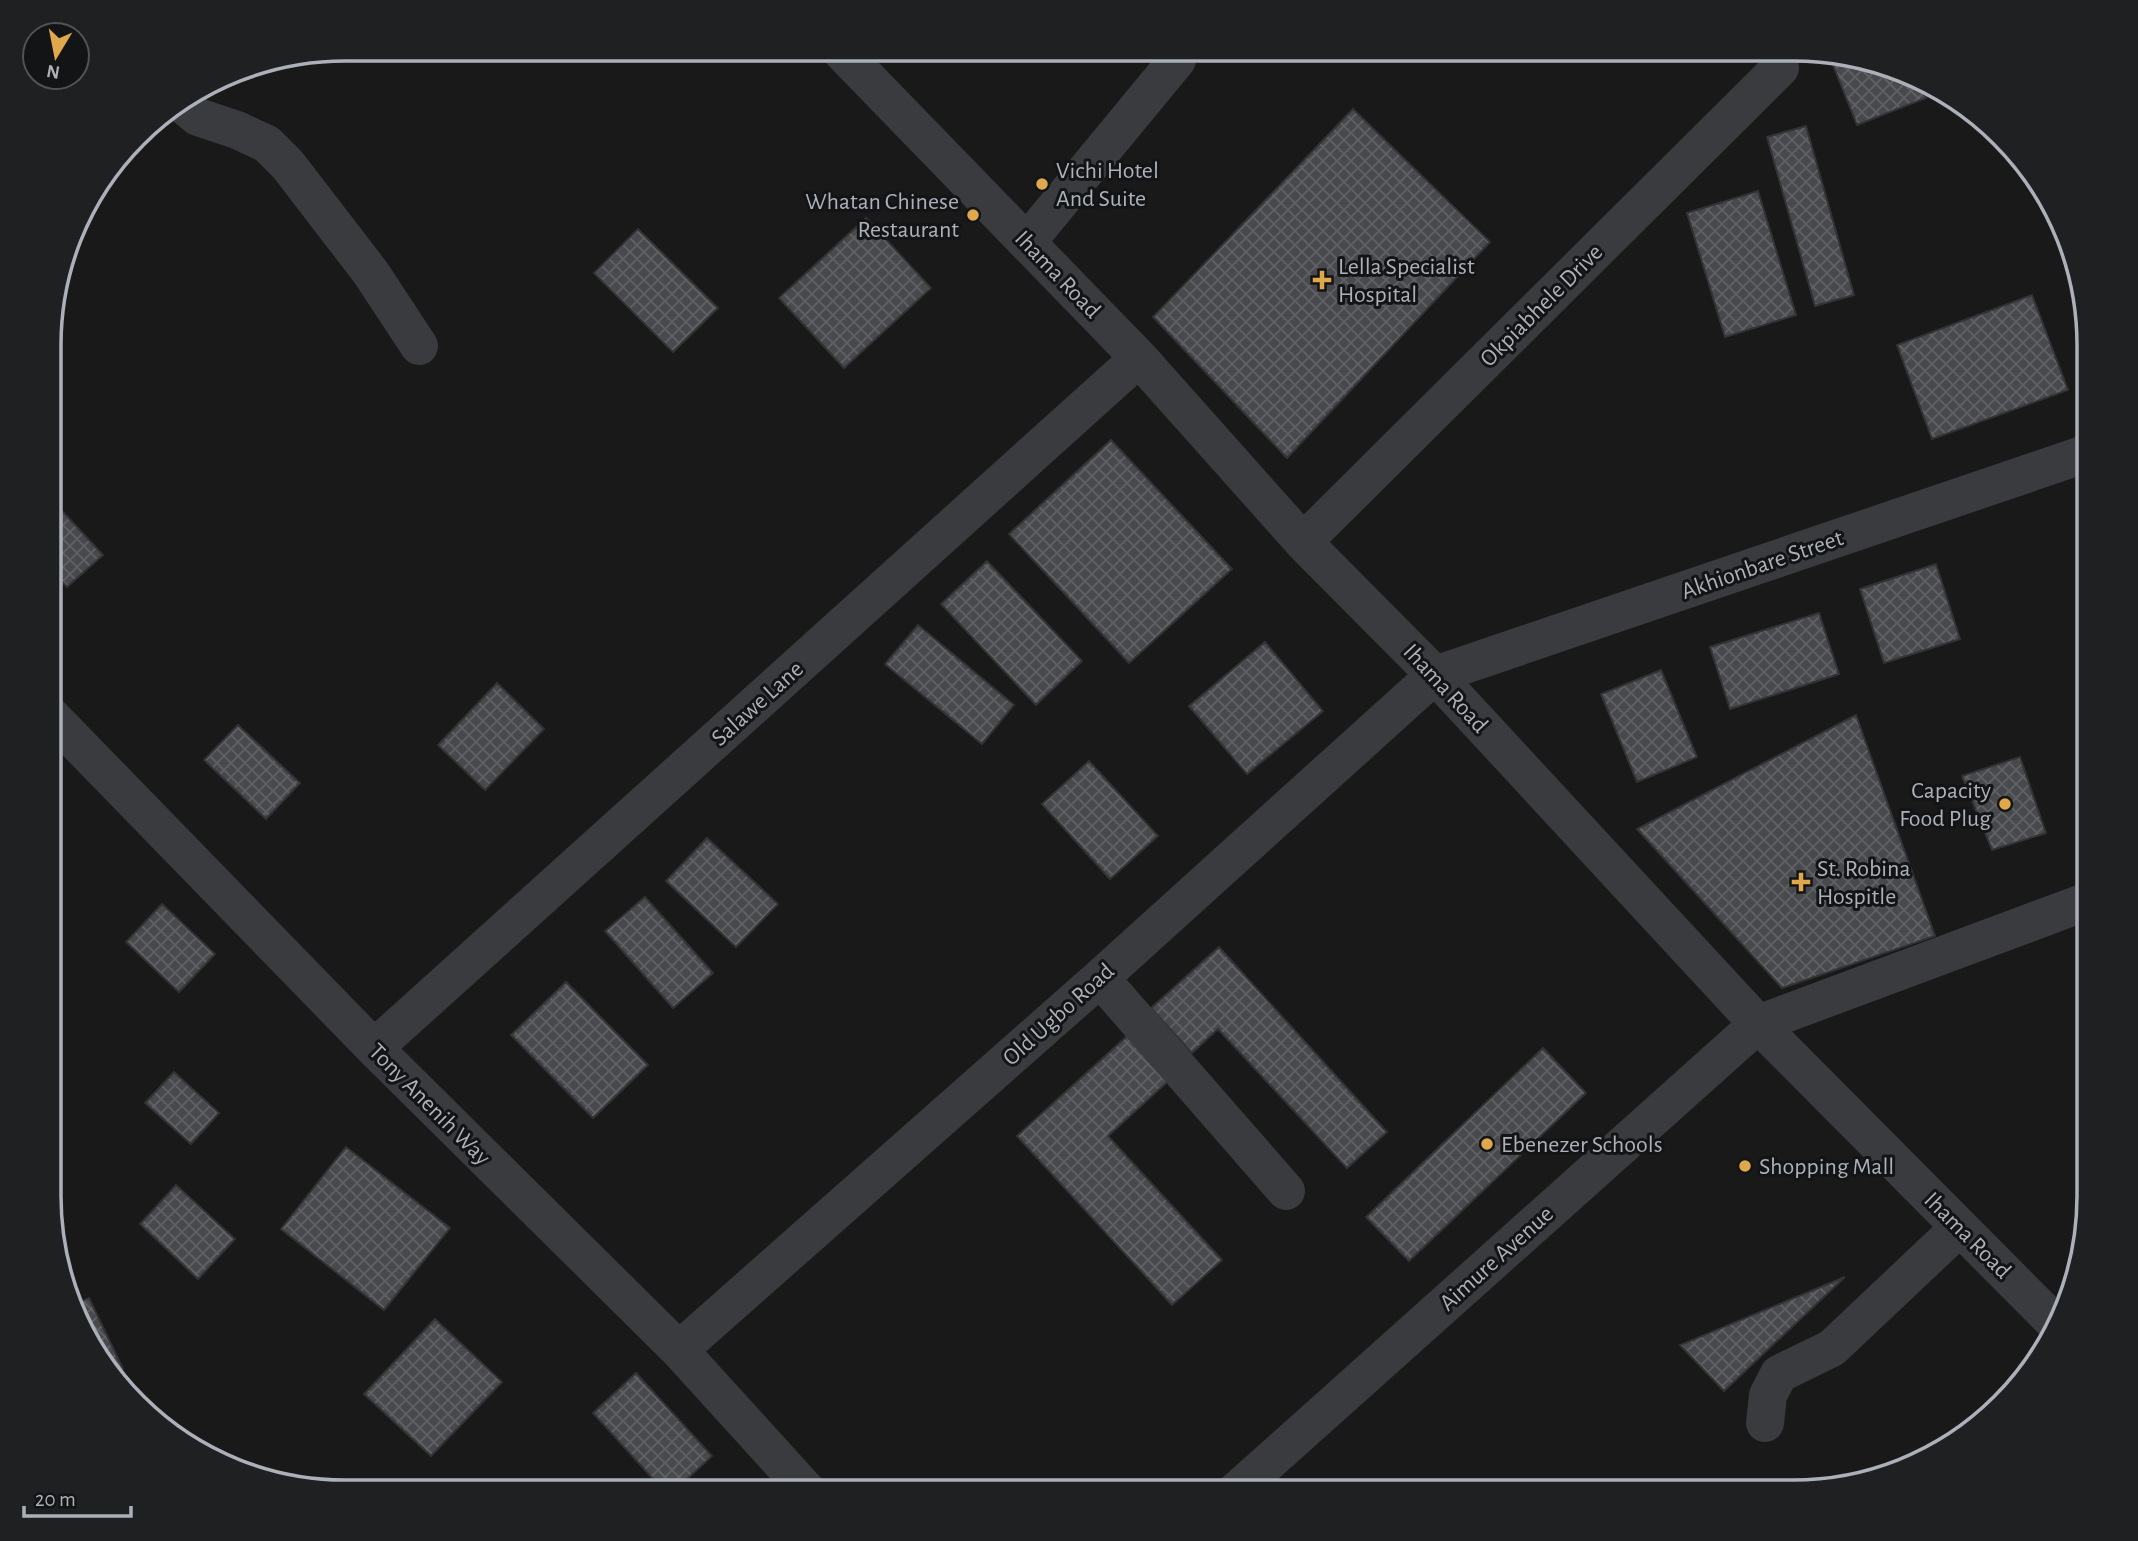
<svg xmlns="http://www.w3.org/2000/svg" width="2138" height="1541" viewBox="0 0 2138 1541" font-family="'Alegreya Sans',sans-serif">
<defs>
<pattern id="building-cross-hatch" width="8" height="8" patternUnits="userSpaceOnUse" patternTransform="scale(1.75)"><rect width="8" height="8" fill="#48494d"/><path d="M0 0l8 8M0 8l8-8" fill="none" stroke="#606165"/></pattern>
</defs>
<rect width="100%" height="100%" fill="#19191a"/>
<!-- building -->
<path fill="url(#building-cross-hatch)" stroke="#333336" stroke-width="2" d="M1841,56L1906,71L1918,78L1926,98L1857,125L1831,60Z
M1353,109L1490,242L1287,458L1153,317Z
M1806,126L1854,295L1815,306L1767,137Z
M1758,191L1796,315L1725,337L1687,213Z
M866,218L931,288L844,368L779,298Z
M638,229L718,308L673,352L594,273Z
M2032,295L2068,390L1932,439L1897,345Z
M1111,440L1232,569L1129,663L1009,534Z
M51,499L103,555L67,587L51,570Z
M987,561L1082,661L1036,705L941,604Z
M1936,564L1960,639L1884,663L1860,589Z
M1819,613L1839,674L1730,709L1710,647Z
M918,625L1014,705L982,744L885,664Z
M1265,642L1323,711L1247,774L1189,706Z
M1661,670L1697,757L1637,782L1601,694Z
M497,683L544,729L485,790L438,745Z
M1856,715L1935,936L1782,988L1637,829Z
M238,725L300,783L266,819L204,760Z
M2020,757L2046,833L1992,850L1962,776Z
M1089,761L1158,836L1110,879L1042,804Z
M707,838L778,904L736,947L666,881Z
M645,897L713,973L673,1008L605,931Z
M162,904L215,954L179,992L126,942Z
M1219,947L1387,1132L1347,1168L1218,1029L1192,1053L1151,1008Z
M566,982L648,1065L593,1118L511,1035Z
M1135,1029L1176,1074L1108,1136L1222,1260L1172,1305L1017,1136Z
M1543,1048L1586,1093L1409,1261L1366,1217Z
M174,1072L219,1113L191,1144L145,1103Z
M346,1147L450,1228L384,1310L281,1229Z
M176,1185L235,1239L198,1279L140,1224Z
M1845,1277L1724,1391L1680,1345Z
M89,1298L123,1369L114,1373L88,1344L75,1304Z
M435,1319L502,1382L431,1456L364,1394Z
M636,1373L712,1456L673,1492H665L593,1413Z"/>
<g fill="none" stroke-linecap="round" stroke-linejoin="round">
<!-- minor -->
<path stroke="#3a3b3f" stroke-width="38" d="M839,49L1139,358L1303,542L1435,675L1758,1024L2056,1324
M181,103L198,117L237,130L267,144L288,165L371,273L419,346
M1027,242L1177,60
M1303,542L1780,68
M51,716L374,1048L679,1350L808,1492
M1100,978L1286,1191
M374,1048L1139,358
M679,1350L1100,978L1435,675L2088,453
M1765,1423L1768,1395L1779,1374L1832,1348L1960,1227
M1235,1492L1758,1024L2088,901"/>
</g>
<!-- markers -->
<g fill="#dfa84c" stroke="#131415" stroke-width="2.5">
<circle cx="1042" cy="184" r="7"/>
<circle cx="973" cy="215" r="7"/>
<path d="M1318.5 269.5h7v7h7v7h-7v7h-7v-7h-7v-7h7z"/>
<circle cx="2005" cy="804" r="7"/>
<path d="M1797.5 871.5h7v7h7v7h-7v7h-7v-7h-7v-7h7z"/>
<circle cx="1487" cy="1144" r="7"/>
<circle cx="1745" cy="1166" r="7"/>
</g>
<g text-anchor="middle" stroke-width="6" stroke-linejoin="round" paint-order="stroke">
<!-- poi labels -->
<g font-size="24" fill="#acb0b9" stroke="#131415" text-anchor="start">
<text x="1056" y="178">Vichi Hotel<tspan x="1056" dy="28">And Suite</tspan></text>
<text x="959" y="209" text-anchor="end">Whatan Chinese<tspan x="959" dy="28">Restaurant</tspan></text>
<text x="1338" y="274">Lella Specialist<tspan x="1338" dy="28">Hospital</tspan></text>
<text x="1991" y="798" text-anchor="end">Capacity<tspan x="1991" dy="28">Food Plug</tspan></text>
<text x="1817" y="876">St. Robina<tspan x="1817" dy="28">Hospitle</tspan></text>
<text x="1501" y="1152">Ebenezer Schools</text>
<text x="1759" y="1174">Shopping Mall</text>
</g>
<!-- street labels -->
<g font-size="24" fill="#acb0b9" stroke="#131415">
<text transform="translate(1058 274) rotate(46)" y="8">Ihama Road</text>
<text transform="translate(1541 305) rotate(-45)" y="8">Okpiabhele Drive</text>
<text transform="translate(1762 564) rotate(-19)" y="8">Akhionbare Street</text>
<text transform="translate(1446 688) rotate(47)" y="8">Ihama Road</text>
<text transform="translate(757 703) rotate(-42)" y="8">Salawe Lane</text>
<text transform="translate(1058 1014) rotate(-42)" y="8">Old Ugbo Road</text>
<text transform="translate(430 1104) rotate(45)" y="8">Tony Anenih Way</text>
<text transform="translate(1968 1235) rotate(45)" y="8">Ihama Road</text>
<text transform="translate(1496 1258) rotate(-42)" y="8">Aimure Avenue</text>
</g>
</g>
<!-- crop -->
<path d="M0 0H2138V1541H0ZM345 61H1793A284 284 0 0 1 2077 345V1196A284 284 0 0 1 1793 1480H345A284 284 0 0 1 61 1196V345A284 284 0 0 1 345 61Z" fill="#1f2022" fill-rule="evenodd"/>
<path fill="none" stroke="#acb0b9" stroke-width="3.5" d="M345 61H1793A284 284 0 0 1 2077 345V1196A284 284 0 0 1 1793 1480H345A284 284 0 0 1 61 1196V345A284 284 0 0 1 345 61Z"/>
<!-- north arrow -->
<g transform="translate(56 56) rotate(190)"><circle r="33" fill="#131415" stroke="#505257" stroke-width="2"/>
<path d="M0-5L12 26L0 18L-12 26Z" fill="#dfa84c"/>
<text y="-10" font-size="19" font-weight="bold" text-anchor="middle" fill="#acb0b9">N</text>
</g>
<!-- scale -->
<path d="M24 1506v10h107v-10" fill="none" stroke="#acb0b9" stroke-width="3.5"/>
<text x="35" y="1506" font-size="21" fill="#acb0b9" stroke="#131415" stroke-width="5" paint-order="stroke">20 m</text>
</svg>
